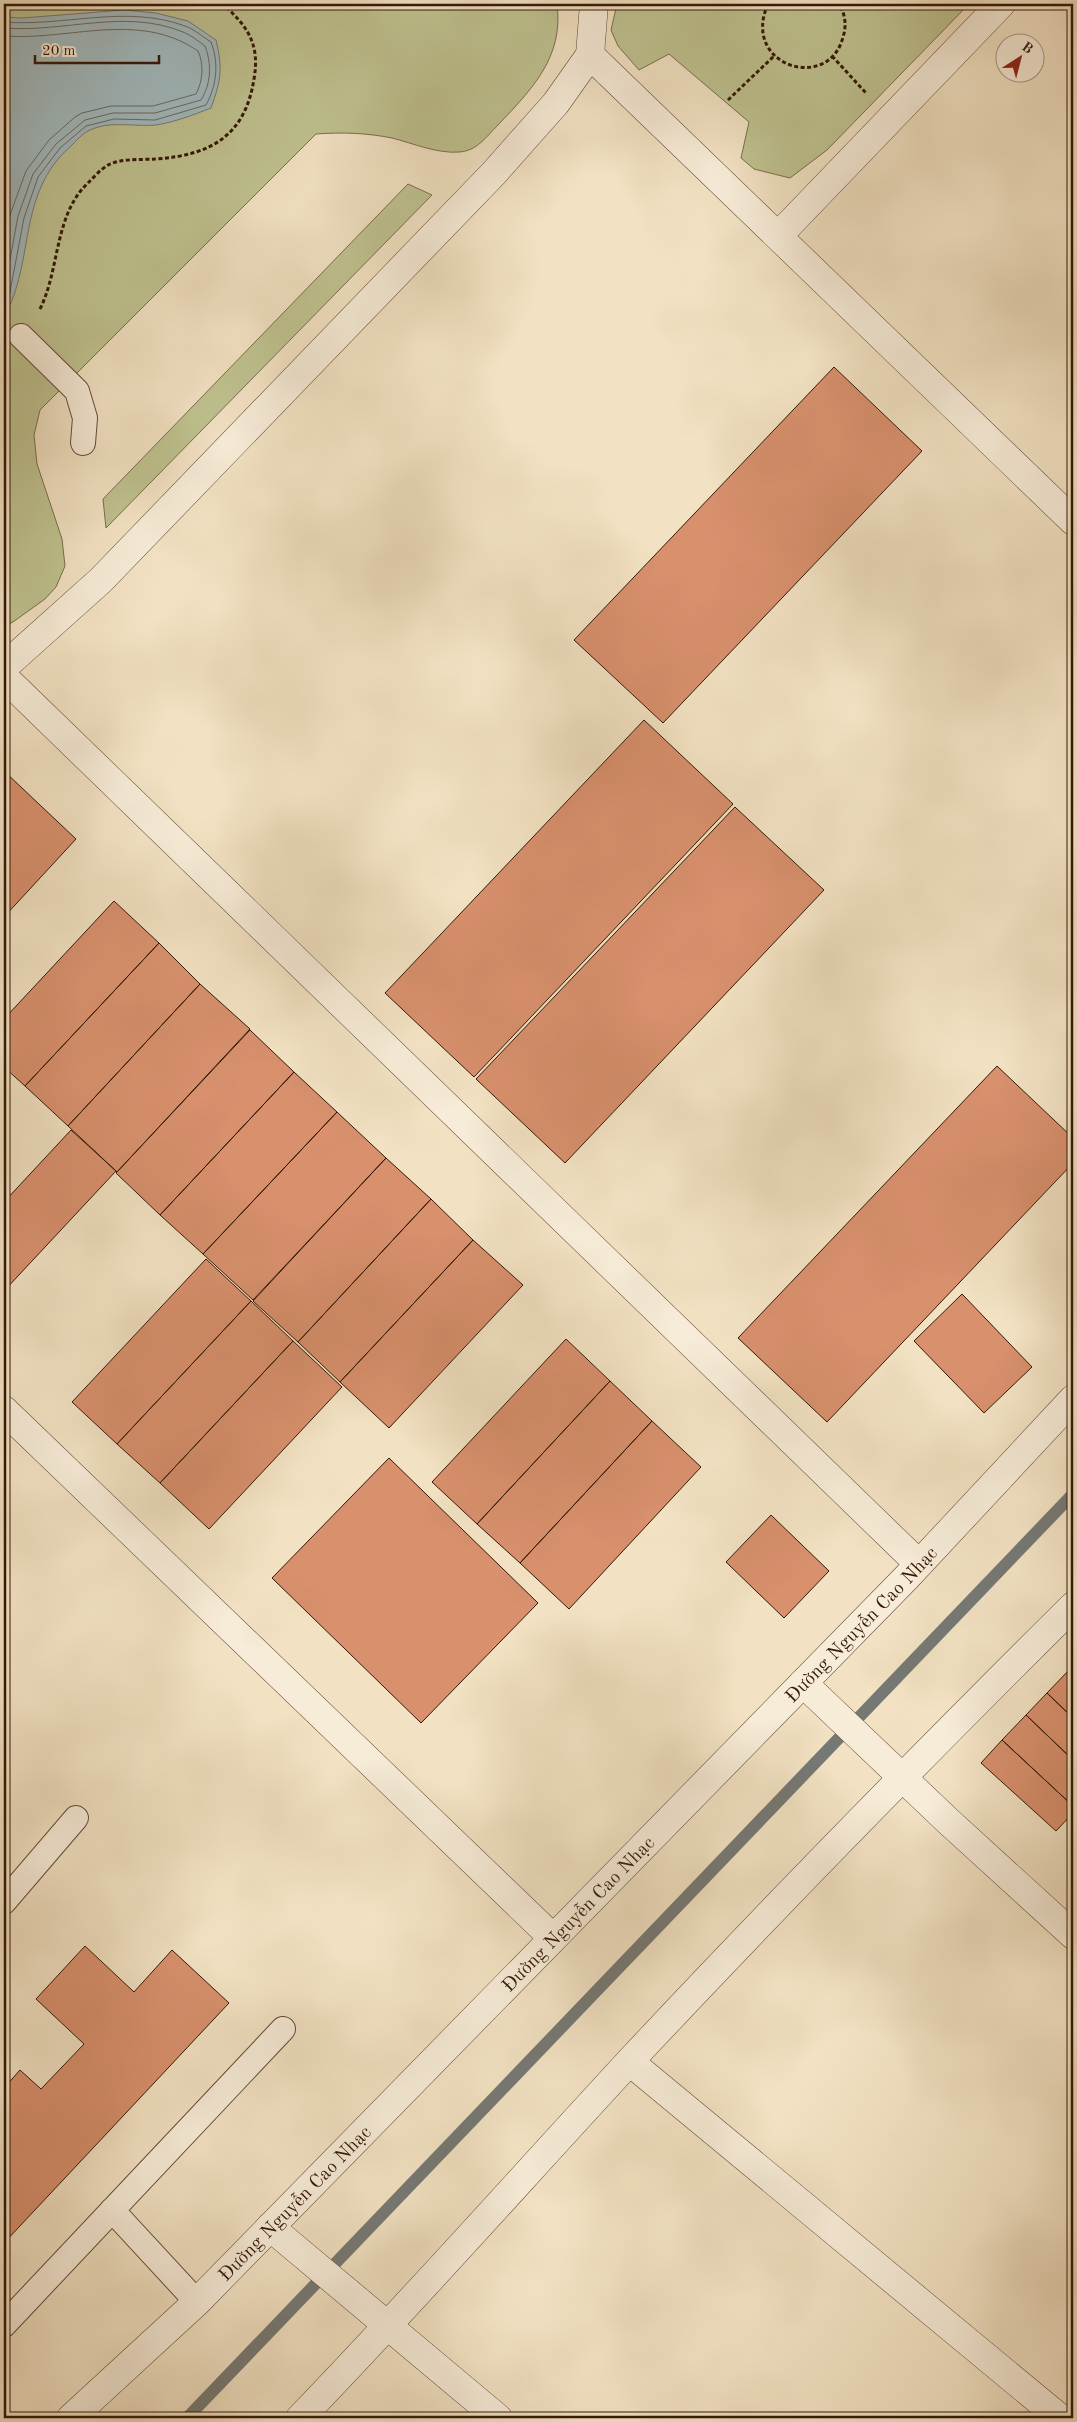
<svg xmlns="http://www.w3.org/2000/svg" width="1077" height="2422" viewBox="0 0 1077 2422" font-family="'Old Standard TT',serif">
<rect width="100%" height="100%" fill="#f2e2c3"/>
<filter id="stains"><feTurbulence type="fractalNoise" baseFrequency=".004" numOctaves="4"/><feColorMatrix values="0 0 0 0 .2 0 0 0 0 .09 0 0 0 0 .02 0 0 0 .5 -.17"/></filter>
<radialGradient id="worn" r=".72"><stop offset=".6" stop-color="#630" stop-opacity="0"/><stop offset="1" stop-color="#630" stop-opacity=".3"/></radialGradient>
<!-- green -->
<path fill="#bfc290" stroke="#7a6d4c" d="M4,4H557C564,57 532,89 498,125C486,137 477,151 459,152C438,154 412,143 392,138C367,133 342,132 316,134L40,410L34,435L37,464L62,539L65,566L56,587L45,599L13,622L4,626Z
M617,4H969L827,150L790,178L754,169L741,158L749,122L669,54L639,70L618,46L611,30Z
M408,184L432,195L106,528L103,499Z"/>
<!-- water -->
<path fill="#a1babf" stroke="#757975" d="M124,10L156,13L188,21L216,40C223,69 221,80 211,108C193,115 175,122 156,125C134,127 109,120 88,131C82,134 76,141 71,146C16,194 36,260 4,317V17L22,18Z"/>
<g fill="none" stroke-linecap="round" stroke-linejoin="round">
<!-- shore -->
<path stroke="#6a6963" stroke-width="1" d="M4,22C64,27 125,4 185,26C194,29 203,37 211,42C219,63 217,85 206,105L155,120L114,119L86,126L60,148L38,177L24,218L9,297L4,307
M4,28C63,33 125,8 183,32C191,35 198,41 205,46C212,64 211,84 201,100L155,113H113L85,120L56,144L33,174L18,216L4,292
M4,36C70,41 138,10 198,51C204,64 203,81 196,94L153,106H111L82,113L75,117L49,140L26,171L10,215L4,258"/>
<!-- stream -->
<path stroke="#757975" stroke-width="12" d="M187,2418L1073,1494"/>
</g>
<!-- building -->
<path fill="#d8906d" stroke="#341807" d="M834,367L922,451L663,723L574,640Z
M644,720L733,804L474,1077L385,993Z
M4,771L76,839L4,917Z
M735,807L824,890L565,1163L476,1079Z
M114,901L159,943L25,1086L4,1067V1019Z
M159,943L200,984L68,1126L25,1086Z
M200,984L250,1029L117,1172L68,1126Z
M250,1030L294,1072L160,1215L116,1173Z
M997,1066L1073,1138V1163L827,1422L738,1338Z
M294,1072L337,1112L203,1254L160,1215Z
M337,1112L386,1158L253,1300L203,1254Z
M71,1130L116,1171L4,1291V1202Z
M386,1158L431,1199L298,1342L253,1301Z
M431,1199L473,1240L340,1382L298,1342Z
M473,1240L523,1285L389,1428L340,1382Z
M206,1259L251,1301L117,1444L72,1402Z
M962,1294L1032,1367L984,1413L914,1341Z
M251,1301L293,1341L160,1483L117,1444Z
M566,1339L610,1381L477,1524L432,1482Z
M293,1341L342,1387L209,1529L160,1483Z
M610,1381L652,1421L520,1563L477,1524Z
M652,1421L701,1467L569,1609L520,1563Z
M389,1458L538,1603L421,1723L272,1578Z
M771,1515L829,1571L784,1618L726,1562Z
M1070,1669L1073,1673V1718L1047,1693Z
M1047,1693L1073,1718V1760L1026,1715Z
M1026,1715L1073,1760V1806L1002,1740Z
M1002,1740L1073,1806V1813L1056,1831L981,1763Z
M85,1946L134,1992L172,1950L229,2003L4,2243V2088L20,2070L41,2089L84,2044L36,1999Z"/>
<g fill="none" stroke-linecap="round" stroke-linejoin="round">
<!-- service casing -->
<g stroke="#644a36" stroke-width="26">
<path id="service" d="M21,336L77,391L85,418L83,443
M4,1902L76,1818
M112,2210L197,2302
M4,2325L283,2029"/>
</g>
<!-- minor casing -->
<g stroke="#644a36" stroke-width="29">
<g id="minor">
<path d="M590,55L1073,521"/>
<path d="M778,236L1001,4"/>
<path d="M4,667L101,580L494,173L556,103L590,55L594,4"/>
<path d="M4,677L919,1564"/>
<path d="M4,1410L553,1938"/>
<path d="M803,1683L948,1821L1073,1935"/>
<path d="M630,2062L1060,2418"/>
<path d="M270,2227L498,2418"/>
<path id="s1" d="M71,2418L197,2302L906,1578L1073,1399"/>
<path d="M300,2418C412,2302 519,2181 629,2062C774,1907 923,1755 1073,1606"/>
</g>
</g>
<!-- path -->
<path stroke="#341807" stroke-width="3" stroke-dasharray="4 2.5" stroke-linecap="butt" d="M768,4C740,66 829,93 843,37C847,25 845,14 839,4
M832,56L866,93
M728,100L774,56
M40,309C60,269 54,215 88,183C94,177 101,169 108,165C122,158 141,160 156,159C211,155 245,136 254,79C260,44 248,27 223,4"/>
<!-- service -->
<use href="#service" stroke="#f7ecd8" stroke-width="24"/>
<!-- minor -->
<use href="#minor" stroke="#f7ecd8" stroke-width="28"/>
</g>
<g text-anchor="middle" stroke-width="4.5" stroke-linejoin="round" paint-order="stroke">
<!-- street labels -->
<g font-size="19" fill="#341807" stroke="#f7ecd8">
<text dy="7" stroke="none"><textPath href="#s1" startOffset="1120">Đường Nguyễn Cao Nhạc</textPath></text>
<text dy="7" stroke="none"><textPath href="#s1" startOffset="715">Đường Nguyễn Cao Nhạc</textPath></text>
<text dy="7" stroke="none"><textPath href="#s1" startOffset="310">Đường Nguyễn Cao Nhạc</textPath></text>
</g>
</g>
<!-- margin -->
<rect width="1077" height="2422" fill="none" stroke="#f2e2c3" stroke-width="20"/>
<rect x="5" y="5" width="1067" height="2412" fill="none" stroke="#341807" stroke-width="2.5"/>
<rect x="10" y="10" width="1057" height="2402" fill="none" stroke="#341807"/>
<!-- north arrow -->
<g transform="translate(1020 58) rotate(36)"><circle r="24" fill="#f7ecd8" stroke="#a99784"/>
<path d="M0-4L9 19L0 12L-9 19Z" fill="#8f2418"/>
<text y="-8" font-size="14" font-weight="bold" text-anchor="middle" fill="#341807">B</text>
</g>
<!-- scale -->
<path d="M35 55v8h124v-8" fill="none" stroke="#341807" stroke-width="2.5"/>
<text x="42" y="55" font-size="15" fill="#341807" stroke="#f7ecd8" stroke-width="4" paint-order="stroke">20 m</text>
<rect width="100%" height="100%" filter="url(#stains)"/>
<rect width="100%" height="100%" fill="url(#worn)"/>
</svg>
